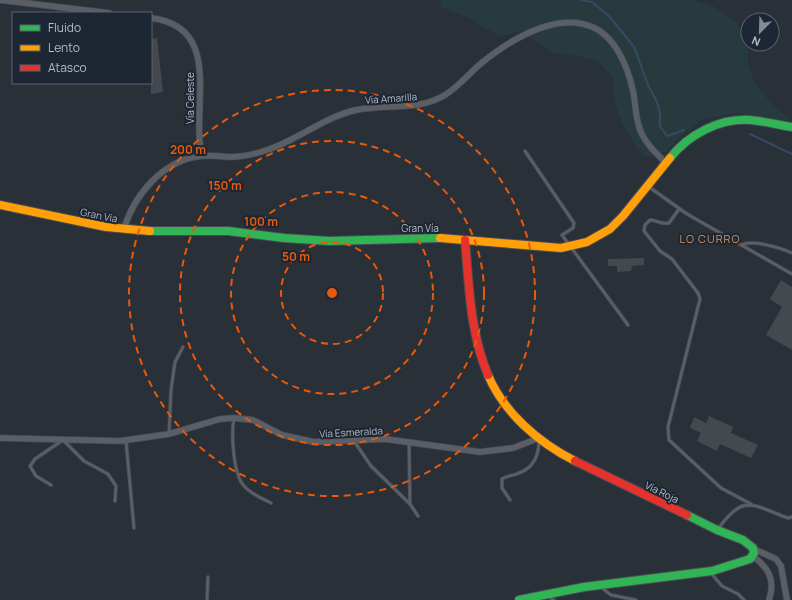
<svg xmlns="http://www.w3.org/2000/svg" width="792" height="600" viewBox="0 0 792 600" font-family="Manrope,sans-serif">
<rect width="100%" height="100%" fill="#2a3038"/>
<!-- green -->
<path fill="#273a3e" d="M440,0H694L713,6L734,20L748,39V65L755,83L771,103L792,121L735,113L702,120L680,137L666,152L652,156H643C627,134 609,104 613,77L597,61L580,56L553,53L521,31L501,37L466,17L441,7Z"/>
<g fill="none" stroke-linecap="round" stroke-linejoin="round">
<!-- stream -->
<path stroke="#384963" stroke-width="2" d="M582,0L592,2L609,16L634,47L648,85L657,102L660,113V126L667,136L684,130
M750,134L792,154"/>
</g>
<!-- building -->
<path fill="#444950" d="M157,38L163,92L151,94V39Z
M644,258V265L632,266L631,271L617,272V266H608V259Z
M781,280L792,287V350L766,335L782,307L770,299Z
M709,416L733,427L731,433L758,445L751,458L720,444L717,451L697,441L701,433L690,428L694,417L706,423Z"/>
<g fill="none" stroke-linecap="round" stroke-linejoin="round">
<!-- lane casing -->
<g stroke="#484c53" stroke-width="4">
<path id="lane" d="M525,151L574,223L573,228L562,235L628,325
M649,187L687,214L792,274
M679,209L669,223C662,225 657,220 650,220L645,225L644,231L660,251L672,259L698,293L700,299L668,427L669,440L721,488L751,504
M742,245C752,239 781,248 792,253
M234,418C231,433 233,474 244,486C251,494 261,498 271,503
M169,434L171,390L175,362L183,347
M126,441L134,528
M354,441L371,466L410,504
M409,443L410,504L418,516
M51,485L36,476L30,466L35,459L63,440L84,461L108,474L116,486L115,501
M510,500L502,488V479C508,475 513,476 519,473C534,468 539,454 539,440
M718,529C744,493 752,505 788,518L792,517
M711,573L722,586L738,594L744,600
M601,587L611,595L636,600
M547,596L554,600
M207,600L208,577"/>
</g>
<!-- street casing -->
<g stroke="#484c53" stroke-width="7">
<path id="street" d="M0,0L109,13
M151,18C225,27 190,108 202,156
M124,229C134,195 163,160 201,156C210,155 220,156 229,157C242,157 255,154 267,150C298,140 324,117 356,110C387,103 417,112 445,95C458,87 468,75 479,65C507,42 553,12 590,26C615,35 628,67 633,91C636,105 635,119 641,132C646,144 656,153 665,162
M0,438L120,441L169,434L220,419L234,418L253,420L282,435L314,442L385,439L480,452L513,448L539,438
M754,549L776,559L781,566L787,600
M753,556C768,568 776,579 769,600"/>
</g>
<!-- fast casing -->
<g stroke="#484c53" stroke-width="10">
<path id="fast" d="M670,158C688,135 719,118 750,120C764,121 778,125 792,127
M150,231H228L284,238L329,241L440,238
M519,600L584,587L712,571L750,559L754,553L753,548L743,540L717,530L687,515"/>
</g>
<!-- slow casing -->
<g stroke="#484c53" stroke-width="10">
<path id="slow" d="M0,205L106,227L150,231
M440,238L561,248L587,242L610,229L623,216L670,158
M488,375C504,413 539,443 575,461"/>
</g>
<!-- jam casing -->
<g stroke="#484c53" stroke-width="10">
<path id="jam" d="M465,240C469,285 470,333 488,375
M575,461L687,515"/>
</g>
<!-- lane -->
<use href="#lane" stroke="#5a5e66" stroke-width="2.5"/>
<!-- street -->
<use href="#street" stroke="#5a5e66" stroke-width="5.5"/>
<!-- fast -->
<use href="#fast" stroke="#30b455" stroke-width="8"/>
<!-- slow -->
<use href="#slow" stroke="#ff9f0a" stroke-width="8"/>
<!-- jam -->
<use href="#jam" stroke="#e5322d" stroke-width="8"/>
</g>
<!-- distance rings -->
<g fill="none" stroke="#e8590c" stroke-width="2" stroke-dasharray="7 5">
<circle cx="332" cy="293" r="51"/>
<circle cx="332" cy="293" r="101"/>
<circle cx="332" cy="293" r="152"/>
<circle cx="332" cy="293" r="203"/>
</g>
<g text-anchor="middle" stroke-width="4" stroke-linejoin="round" paint-order="stroke">
<!-- street labels -->
<g font-size="10" fill="#b4bcc9" stroke="#1d2633">
<text transform="translate(190 98) rotate(-90)" y="4">Vía Celeste</text>
<text transform="translate(391 98) rotate(-4)" y="4">Vía Amarilla</text>
<text transform="translate(99 215) rotate(11)" y="4">Gran Vía</text>
<text x="420" y="232">Gran Vía</text>
<text transform="translate(351 432) rotate(-3)" y="4">Vía Esmeralda</text>
<text transform="translate(662 492) rotate(26)" y="4">Vía Roja</text>
</g>
<!-- neighbourhood labels -->
<g font-size="11" letter-spacing="1" fill="#d59563" stroke="#1d2633">
<text x="710" y="243">LO CURRO</text>
</g>
</g>
<circle cx="332" cy="293" r="6" fill="#e8590c" stroke="#1d2633" stroke-width="2"/>
<g font-size="12" text-anchor="middle" font-weight="bold" fill="#e8590c" stroke="#1d2633" stroke-width="4" stroke-linejoin="round" paint-order="stroke">
<text x="188" y="154">200 m</text>
<text x="225" y="190">150 m</text>
<text x="261" y="226">100 m</text>
<text x="296" y="261">50 m</text>
</g>
<!-- legend -->
<rect x="12" y="12" width="140" height="72" fill="#1d2633" stroke="#59626f"/>
<rect x="20" y="25" width="20" height="6" fill="#30b455" stroke="#59626f"/>
<text x="48" y="32" font-size="12" fill="#b4bcc9">Fluido</text>
<rect x="20" y="45" width="20" height="6" fill="#ff9f0a" stroke="#59626f"/>
<text x="48" y="52" font-size="12" fill="#b4bcc9">Lento</text>
<rect x="20" y="65" width="20" height="6" fill="#e5322d" stroke="#59626f"/>
<text x="48" y="72" font-size="12" fill="#b4bcc9">Atasco</text>
<!-- north arrow -->
<g transform="translate(760 32) rotate(203)"><circle r="19" fill="#1d2633" stroke="#59626f"/>
<path d="M0-3L7 15L0 10L-7 15Z" fill="#848b96"/>
<text y="-6" font-size="11" font-weight="bold" text-anchor="middle" fill="#b4bcc9">N</text>
</g>
</svg>
